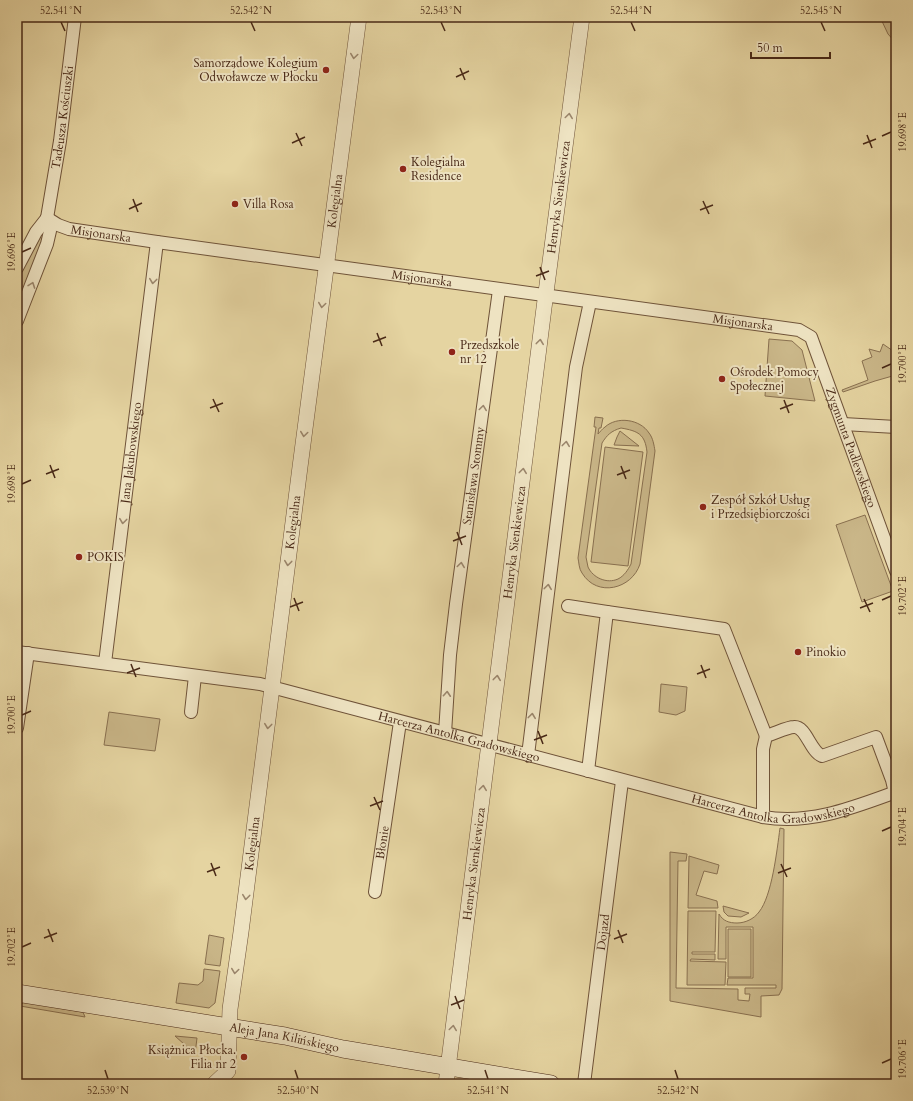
<svg xmlns="http://www.w3.org/2000/svg" width="913" height="1101" viewBox="0 0 913 1101" font-family="Cardo,serif">
<rect width="100%" height="100%" fill="#e5d4a1"/>
<filter id="stains"><feTurbulence type="fractalNoise" baseFrequency=".005" numOctaves="4"/><feColorMatrix values="0 0 0 0 .2 0 0 0 0 .09 0 0 0 0 .02 0 0 0 .5 -.17"/></filter>
<radialGradient id="worn" r=".72"><stop offset=".6" stop-color="#630" stop-opacity="0"/><stop offset="1" stop-color="#630" stop-opacity=".3"/></radialGradient>
<!-- green -->
<path fill="#cab789" stroke="#897050" fill-rule="evenodd" d="M880,17H889L896,30V43L888,34Z
M42,231L46,233L17,309V279Z
M769,339L792,341L802,350L815,401L765,396Z
M883,344L896,353V375L875,381L843,392L842,390L868,380L862,361L872,357L869,349L880,352Z
M595,417L603,418L601,428H599L598,434C600,432 602,429 605,427C617,416 640,419 649,433C653,438 654,445 655,451L640,564C632,589 597,598 582,573C579,569 579,563 578,558L596,427H594ZM621,428C638,431 645,434 647,452L631,564C628,570 624,576 618,579C607,584 593,578 588,567C587,564 587,560 586,557L602,443C607,435 611,431 621,428Z
M620,431L639,446L614,445L617,437Z
M605,447L643,452L628,566L591,562Z
M865,515L893,591L862,602L836,525Z
M661,684L687,687L685,711L676,715L659,712Z
M109,712L160,719L155,751L104,745Z
M780,828L784,829L782,989L779,995L761,996V1017L670,1001V852L687,854L686,861H678L676,988L738,989V1000L749,1001L750,994H745V988H776V985H727L728,978H753V927H726V959H718L719,914C723,921 729,923 737,923C745,923 754,919 759,912C772,896 777,850 780,828Z
M689,856L719,865L717,874L704,871L696,895L717,901L718,908H688Z
M723,906L749,913L741,917L728,916L724,912Z
M688,911H716L715,952H692V954H715V960L691,959L690,961L726,962L725,985H687Z
M728,929H751V977H728Z
M209,935L224,938L220,966L205,964Z
M204,969L220,971L215,1003L209,1008L176,1003L179,983L198,985L203,981Z
M24,1002L83,1012L85,1017L20,1006Z
M175,1036L197,1038L195,1054Z"/>
<g fill="none" stroke-linecap="round" stroke-linejoin="round">
<!-- minor casing -->
<g stroke="#6f5339" stroke-width="14">
<g id="minor">
<path id="s1" d="M47,218L58,225L69,229L157,242L799,330L811,337L896,571"/>
<path d="M17,268L36,232L47,218"/>
<path id="s2" d="M17,321L47,244L50,231L47,218L60,141L75,17"/>
<path d="M843,424L896,427"/>
<path d="M568,606L607,612L588,771"/>
<path d="M607,612L724,629L766,736"/>
<path id="s3" d="M17,652L260,684L763,817C810,825 852,808 896,792"/>
<path id="s4" d="M105,663L157,242"/>
<path d="M191,712L195,676"/>
<path d="M17,728L28,653"/>
<path id="s5" d="M445,733L450,655L456,604L499,290"/>
<path d="M528,755L576,367L590,302"/>
<path d="M763,817V749L766,736C774,734 787,727 794,727C806,726 810,751 822,756L876,737L892,780L895,793"/>
<path id="s6" d="M375,892L400,722"/>
<path id="s7" d="M584,1084L622,781"/>
</g>
</g>
<!-- tertiary casing -->
<g stroke="#6f5339" stroke-width="16">
<g id="tertiary">
<path id="s8" d="M214,1084L228,1071L230,1009L241,932L300,467L359,17"/>
<path id="s9" d="M446,1084L544,308L582,17"/>
</g>
</g>
<!-- secondary casing -->
<g stroke="#482816" stroke-width="18">
<g id="secondary">
<path id="s10" d="M17,993L285,1036L343,1049L551,1084"/>
</g>
</g>
<!-- minor -->
<use href="#minor" stroke="#eee3c2" stroke-width="12"/>
<!-- tertiary -->
<use href="#tertiary" stroke="#eee3c2" stroke-width="15"/>
<!-- secondary -->
<use href="#secondary" stroke="#eee3c2" stroke-width="17"/>
</g>
<!-- one-way arrows -->
<defs><path id="oneway-chevron" d="M-2-3.5L2.5 0L-2 3.5" fill="none" stroke-width="1.6" stroke-linecap="round" stroke-linejoin="round"/></defs>
<g stroke="#9b866c">
<use href="#oneway-chevron" transform="translate(354 56) rotate(98)"/>
<use href="#oneway-chevron" transform="translate(569 116) rotate(-82)"/>
<use href="#oneway-chevron" transform="translate(153 281) rotate(97)"/>
<use href="#oneway-chevron" transform="translate(32 285) rotate(-70)"/>
<use href="#oneway-chevron" transform="translate(322 305) rotate(98)"/>
<use href="#oneway-chevron" transform="translate(540 342) rotate(-83)"/>
<use href="#oneway-chevron" transform="translate(483 408) rotate(-82)"/>
<use href="#oneway-chevron" transform="translate(304 434) rotate(98)"/>
<use href="#oneway-chevron" transform="translate(566 444) rotate(-83)"/>
<use href="#oneway-chevron" transform="translate(523 471) rotate(-83)"/>
<use href="#oneway-chevron" transform="translate(123 521) rotate(97)"/>
<use href="#oneway-chevron" transform="translate(288 563) rotate(97)"/>
<use href="#oneway-chevron" transform="translate(461 565) rotate(-82)"/>
<use href="#oneway-chevron" transform="translate(548 587) rotate(-83)"/>
<use href="#oneway-chevron" transform="translate(497 678) rotate(-83)"/>
<use href="#oneway-chevron" transform="translate(447 694) rotate(-86)"/>
<use href="#oneway-chevron" transform="translate(532 716) rotate(-83)"/>
<use href="#oneway-chevron" transform="translate(268 726) rotate(97)"/>
<use href="#oneway-chevron" transform="translate(483 788) rotate(-83)"/>
<use href="#oneway-chevron" transform="translate(246 897) rotate(97)"/>
<use href="#oneway-chevron" transform="translate(235 971) rotate(98)"/>
<use href="#oneway-chevron" transform="translate(453 1028) rotate(-82)"/>
</g>
<!-- ticks -->
<path fill="none" stroke="#482816" stroke-width="1.5" d="M61,22L65,31M251,22L255,31M441,22L445,31M631,22L635,31M821,22L825,31M460,68L465,80M456,77L469,71M296,133L302,146M867,135L872,148M882,136L891,132M292,143L305,137M863,144L876,139M133,199L138,212M703,201L709,214M129,209L142,203M700,210L713,205M22,252L31,248M540,267L545,280M536,276L549,271M377,333L382,346M373,342L386,337M882,368L891,364M213,399L219,412M784,400L789,413M210,408L223,403M780,409L793,404M50,465L55,478M621,466L626,479M46,474L59,469M617,475L630,470M22,484L31,480M457,532L462,545M453,541L466,536M294,598L299,611M864,599L870,612M882,600L891,596M290,607L303,602M860,608L873,603M131,664L136,677M701,665L706,678M127,673L140,668M697,674L710,669M22,715L31,711M538,731L543,744M534,740L547,735M374,797L380,810M370,806L383,801M882,831L891,827M211,863L216,876M781,864L787,877M207,872L220,867M778,873L791,868M48,929L53,942M618,930L623,943M44,938L57,933M614,939L627,934M22,947L31,943M455,996L460,1009M451,1005L464,1000M882,1063L891,1059M105,1070L108,1079M295,1070L298,1079M485,1070L488,1079M675,1070L678,1079"/>
<!-- markers -->
<g fill="#8f2418" stroke="#eee3c2" stroke-width="1.5">
<circle cx="326" cy="70" r="4"/>
<circle cx="403" cy="169" r="4"/>
<circle cx="235" cy="204" r="4"/>
<circle cx="452" cy="352" r="4"/>
<circle cx="722" cy="379" r="4"/>
<circle cx="703" cy="507" r="4"/>
<circle cx="79" cy="557" r="4"/>
<circle cx="798" cy="652" r="4"/>
<circle cx="244" cy="1057" r="4"/>
</g>
<g text-anchor="middle" stroke-width="4" stroke-linejoin="round" paint-order="stroke">
<!-- poi labels -->
<g font-size="12" fill="#482816" stroke="#eee3c2" text-anchor="start">
<text x="318" y="67" text-anchor="end">Samorządowe Kolegium<tspan x="318" dy="14">Odwoławcze w Płocku</tspan></text>
<text x="411" y="166">Kolegialna<tspan x="411" dy="14">Residence</tspan></text>
<text x="243" y="208">Villa Rosa</text>
<text x="460" y="349">Przedszkole<tspan x="460" dy="14">nr 12</tspan></text>
<text x="730" y="376">Ośrodek Pomocy<tspan x="730" dy="14">Społecznej</tspan></text>
<text x="711" y="504">Zespół Szkół Usług<tspan x="711" dy="14">i Przedsiębiorczości</tspan></text>
<text x="87" y="561">POKIS</text>
<text x="806" y="656">Pinokio</text>
<text x="236" y="1054" text-anchor="end">Książnica Płocka.<tspan x="236" dy="14">Filia nr 2</tspan></text>
</g>
<!-- street labels -->
<g font-size="12" fill="#482816" stroke="#eee3c2">
<text dy="4" stroke="none"><textPath href="#s2" startOffset="211">Tadeusza Kościuszki</textPath></text>
<text dy="4" stroke="none"><textPath href="#s9" startOffset="894">Henryka Sienkiewicza</textPath></text>
<text dy="4" stroke="none"><textPath href="#s8" startOffset="896">Kolegialna</textPath></text>
<text dy="4" stroke="none"><textPath href="#s1" startOffset="57">Misjonarska</textPath></text>
<text dy="4" stroke="none"><textPath href="#s1" startOffset="381">Misjonarska</textPath></text>
<text dy="4" stroke="none"><textPath href="#s1" startOffset="705">Misjonarska</textPath></text>
<text dy="4" stroke="none"><textPath href="#s1" startOffset="893">Zygmunta Padlewskiego</textPath></text>
<text dy="4" stroke="none"><textPath href="#s4" startOffset="212">Jana Jakubowskiego</textPath></text>
<text dy="4" stroke="none"><textPath href="#s5" startOffset="259">Stanisława Stommy</textPath></text>
<text dy="4" stroke="none"><textPath href="#s8" startOffset="572">Kolegialna</textPath></text>
<text dy="4" stroke="none"><textPath href="#s9" startOffset="546">Henryka Sienkiewicza</textPath></text>
<text dy="4" stroke="none"><textPath href="#s3" startOffset="451">Harcerza Antolka Gradowskiego</textPath></text>
<text dy="4" stroke="none"><textPath href="#s3" startOffset="775">Harcerza Antolka Gradowskiego</textPath></text>
<text dy="4" stroke="none"><textPath href="#s6" startOffset="50">Błonie</textPath></text>
<text dy="4" stroke="none"><textPath href="#s8" startOffset="248">Kolegialna</textPath></text>
<text dy="4" stroke="none"><textPath href="#s9" startOffset="222">Henryka Sienkiewicza</textPath></text>
<text dy="4" stroke="none"><textPath href="#s7" startOffset="153">Dojazd</textPath></text>
<text dy="4" stroke="none"><textPath href="#s10" startOffset="271">Aleja Jana Kilińskiego</textPath></text>
</g>
</g>
<!-- margin -->
<rect width="913" height="1101" fill="none" stroke="#e5d4a1" stroke-width="44"/>
<!-- scale -->
<path d="M751 52v6h79v-6" fill="none" stroke="#482816" stroke-width="2"/>
<text x="757" y="52" font-size="12" fill="#482816" stroke="#eee3c2" stroke-width="3" paint-order="stroke">50 m</text>
<rect x="22" y="22" width="869" height="1057" fill="none" stroke="#482816" stroke-width="1.5"/>
<g font-size="10" text-anchor="middle" fill="#482816">
<text x="61" y="14">52.541°N</text>
<text x="251" y="14">52.542°N</text>
<text x="441" y="14">52.543°N</text>
<text x="631" y="14">52.544°N</text>
<text x="821" y="14">52.545°N</text>
<text transform="translate(902 132) rotate(-90)" y="4">19.698°E</text>
<text transform="translate(11 252) rotate(-90)" y="4">19.696°E</text>
<text transform="translate(902 364) rotate(-90)" y="4">19.700°E</text>
<text transform="translate(11 484) rotate(-90)" y="4">19.698°E</text>
<text transform="translate(902 596) rotate(-90)" y="4">19.702°E</text>
<text transform="translate(11 715) rotate(-90)" y="4">19.700°E</text>
<text transform="translate(902 827) rotate(-90)" y="4">19.704°E</text>
<text transform="translate(11 947) rotate(-90)" y="4">19.702°E</text>
<text transform="translate(902 1059) rotate(-90)" y="4">19.706°E</text>
<text x="108" y="1094">52.539°N</text>
<text x="298" y="1094">52.540°N</text>
<text x="488" y="1094">52.541°N</text>
<text x="678" y="1094">52.542°N</text>
</g>
<rect width="100%" height="100%" filter="url(#stains)"/>
<rect width="100%" height="100%" fill="url(#worn)"/>
</svg>
